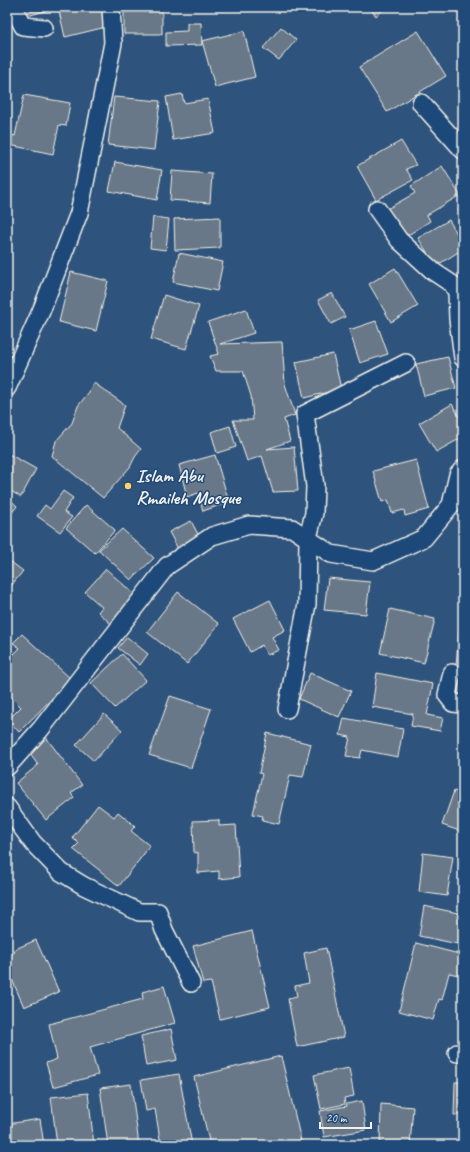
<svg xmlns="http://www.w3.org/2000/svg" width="470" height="1152" viewBox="0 0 470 1152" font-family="Caveat,sans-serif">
<rect width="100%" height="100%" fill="#2e537d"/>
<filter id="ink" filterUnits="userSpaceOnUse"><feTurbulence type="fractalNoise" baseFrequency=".025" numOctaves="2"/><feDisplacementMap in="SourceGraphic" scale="8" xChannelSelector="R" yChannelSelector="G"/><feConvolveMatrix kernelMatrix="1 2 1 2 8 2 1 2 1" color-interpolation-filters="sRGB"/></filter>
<g filter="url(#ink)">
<!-- building -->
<path fill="#687888" stroke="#f4f1e8" d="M20,7H48L49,10L23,17Z
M58,7H102L106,27L65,37Z
M124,7H162V34H124Z
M369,7H386L376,16Z
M187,23H201L202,45L166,46V32L187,31Z
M281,27L296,40L279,60L263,48Z
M244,31L255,77L215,87L202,41Z
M418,31L446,76L387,112L359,67Z
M182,94L184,103L208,99L215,133L173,140L166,97Z
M24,95L70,103L66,126L59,125L53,154L9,145L11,135L15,136Z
M114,97L160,101L154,150L108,145Z
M401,141L416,165L406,169L413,180L376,200L357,166Z
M115,162L162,170L157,200L109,191Z
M442,166L460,195L427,215L430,221L405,237L387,209L415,193L411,186Z
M172,171L212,174L210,203L170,200Z
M463,206V219L458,209Z
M153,217L169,219L166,250L150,248Z
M220,217V248L175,250L174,219Z
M449,220L463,244V249L436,266L418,238Z
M179,253L223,262L217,291L173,282Z
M395,268L418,306L391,322L369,284Z
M71,272L108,281L96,331L59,322Z
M332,293L345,317L331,324L318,300Z
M164,295L199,306L186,349L151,339Z
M246,309L254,333L220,344L282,342L285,384L295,415L284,419L290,441L267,449L294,447L298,491L273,492L262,456L247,461L233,420H253L251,396L243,371H216L210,356L219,354L208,322Z
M376,321L388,354L360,363L349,330Z
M333,354L341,389L304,398L296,362Z
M448,357L456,388L424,396L416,364Z
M94,383L125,405L117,428L141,449L135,457L130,467L103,498L52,456L56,441L72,423L78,406L89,392Z
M452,404L463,423V437L436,452L419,423Z
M230,426L236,447L217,453L211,432Z
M7,453L36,469L21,497L7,489Z
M215,455L229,502L203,511L198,493L187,497L179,465Z
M416,460L429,509L405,516L404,510L392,513L388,500L382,502L373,471Z
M63,491L73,498L64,512L72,517L60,532L37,516L45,505L50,509Z
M7,497L17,506L7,519Z
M86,505L115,530L95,553L66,528Z
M191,521L200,538L178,549L169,532Z
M122,529L154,558L131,580L99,550Z
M11,562L23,571L7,591V567Z
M106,569L135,595L111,624L98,612L102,607L85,592Z
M328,578L370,582L366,614L324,610Z
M178,592L219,624L187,664L147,632Z
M270,600L285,630L272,637L279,650L267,655L262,645L250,652L233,619Z
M390,609L435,619L424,663L380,653Z
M459,632L463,633V700L453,699Z
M22,634L71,679L19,732L8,720L21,707L7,693V661L20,648L13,643Z
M127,637L148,654L140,665L118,648Z
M122,654L146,680L115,708L91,683Z
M310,673L351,691L339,717L299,699Z
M377,673L433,684L427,715L443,718L440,731L411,726L413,714L372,707Z
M170,696L211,709L191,768L149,755Z
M104,714L122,730L94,761L76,745Z
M344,718L403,729L398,757L362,750L360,758L346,756L350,737L340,735Z
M267,733L311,744L303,777L290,775L279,824L262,820L263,816L253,814L262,774L259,773Z
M45,736L82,785L71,793L74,798L46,820L16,783L38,765L27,750Z
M454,791L463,794V832L442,825Z
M98,805L114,817L118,812L135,826L131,831L150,846L119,886L73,849L79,843L72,838Z
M219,820V826L236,825L239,877L219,879V871L198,873V852L194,853L193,821Z
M423,853L453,857L447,896L419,892Z
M424,906L463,914V945L419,936Z
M252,931L270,1007L220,1019L211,982L203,983L193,946Z
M36,940L59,992L24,1007L7,968V956L15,952L13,950Z
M416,943L463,955V976L449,973L442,1000L439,999L433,1020L399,1011Z
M326,948L344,1037L297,1047L288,999L297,997L295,986L309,983L304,953Z
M164,986L175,1023L90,1047L98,1075L53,1087L46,1063L57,1059L49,1024L143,999L142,992Z
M171,1029L177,1060L146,1066L141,1036Z
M281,1056L302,1145H210L194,1077Z
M349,1068L354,1096L344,1098L345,1104L321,1109L314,1075Z
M179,1074L192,1145H161L155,1109L146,1111L141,1080Z
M455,1082H463V1115H454Z
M131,1084L139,1145H108L100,1088Z
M88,1093L94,1145H57L51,1097Z
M362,1101L366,1130L324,1137L320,1111L347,1106L346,1104Z
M381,1104L413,1107L410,1145H380Z
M40,1119L44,1145H7V1124Z"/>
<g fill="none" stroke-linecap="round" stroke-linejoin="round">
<!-- street casing -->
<g stroke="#f4f1e8" stroke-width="20">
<path id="street" d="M13,7L23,26L44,28
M421,103L463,150
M377,209L399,240L434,272L452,284L457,292L458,319L463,358
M7,388L42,309L79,213L113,43L111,7
M452,673L447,695L453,703L463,704
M287,709L307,604L308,538L314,513L315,486L305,414L406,363
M7,767L40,730L167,566L212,536L249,525L292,528L331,554L373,561L424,538L451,505L458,475L463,469
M7,807L33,843L61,872L84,886L139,912H158L164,930L191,983
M457,1053H463"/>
</g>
<!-- street -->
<use href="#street" stroke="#1f4a7a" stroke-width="17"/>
</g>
</g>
<!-- markers -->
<circle fill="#ffd166" stroke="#1f4a7a" stroke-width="1.5" cx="128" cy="486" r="4"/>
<g text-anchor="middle" stroke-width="3" stroke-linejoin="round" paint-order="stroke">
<!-- poi labels -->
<g font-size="19" font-weight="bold" fill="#f4f1e8" stroke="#1f4a7a" text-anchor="start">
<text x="136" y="482">Islam Abu<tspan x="136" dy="22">Rmaileh Mosque</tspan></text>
</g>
</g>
<!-- margin -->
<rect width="470" height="1152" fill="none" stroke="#1f4a7a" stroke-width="24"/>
<rect x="12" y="12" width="446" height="1128" fill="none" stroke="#f4f1e8" stroke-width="1.5" filter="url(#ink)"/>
<!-- scale -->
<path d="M320 1122v6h51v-6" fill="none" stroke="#f4f1e8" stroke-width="2"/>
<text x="326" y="1122" font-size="12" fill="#f4f1e8" stroke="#1f4a7a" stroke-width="3" paint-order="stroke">20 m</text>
</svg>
